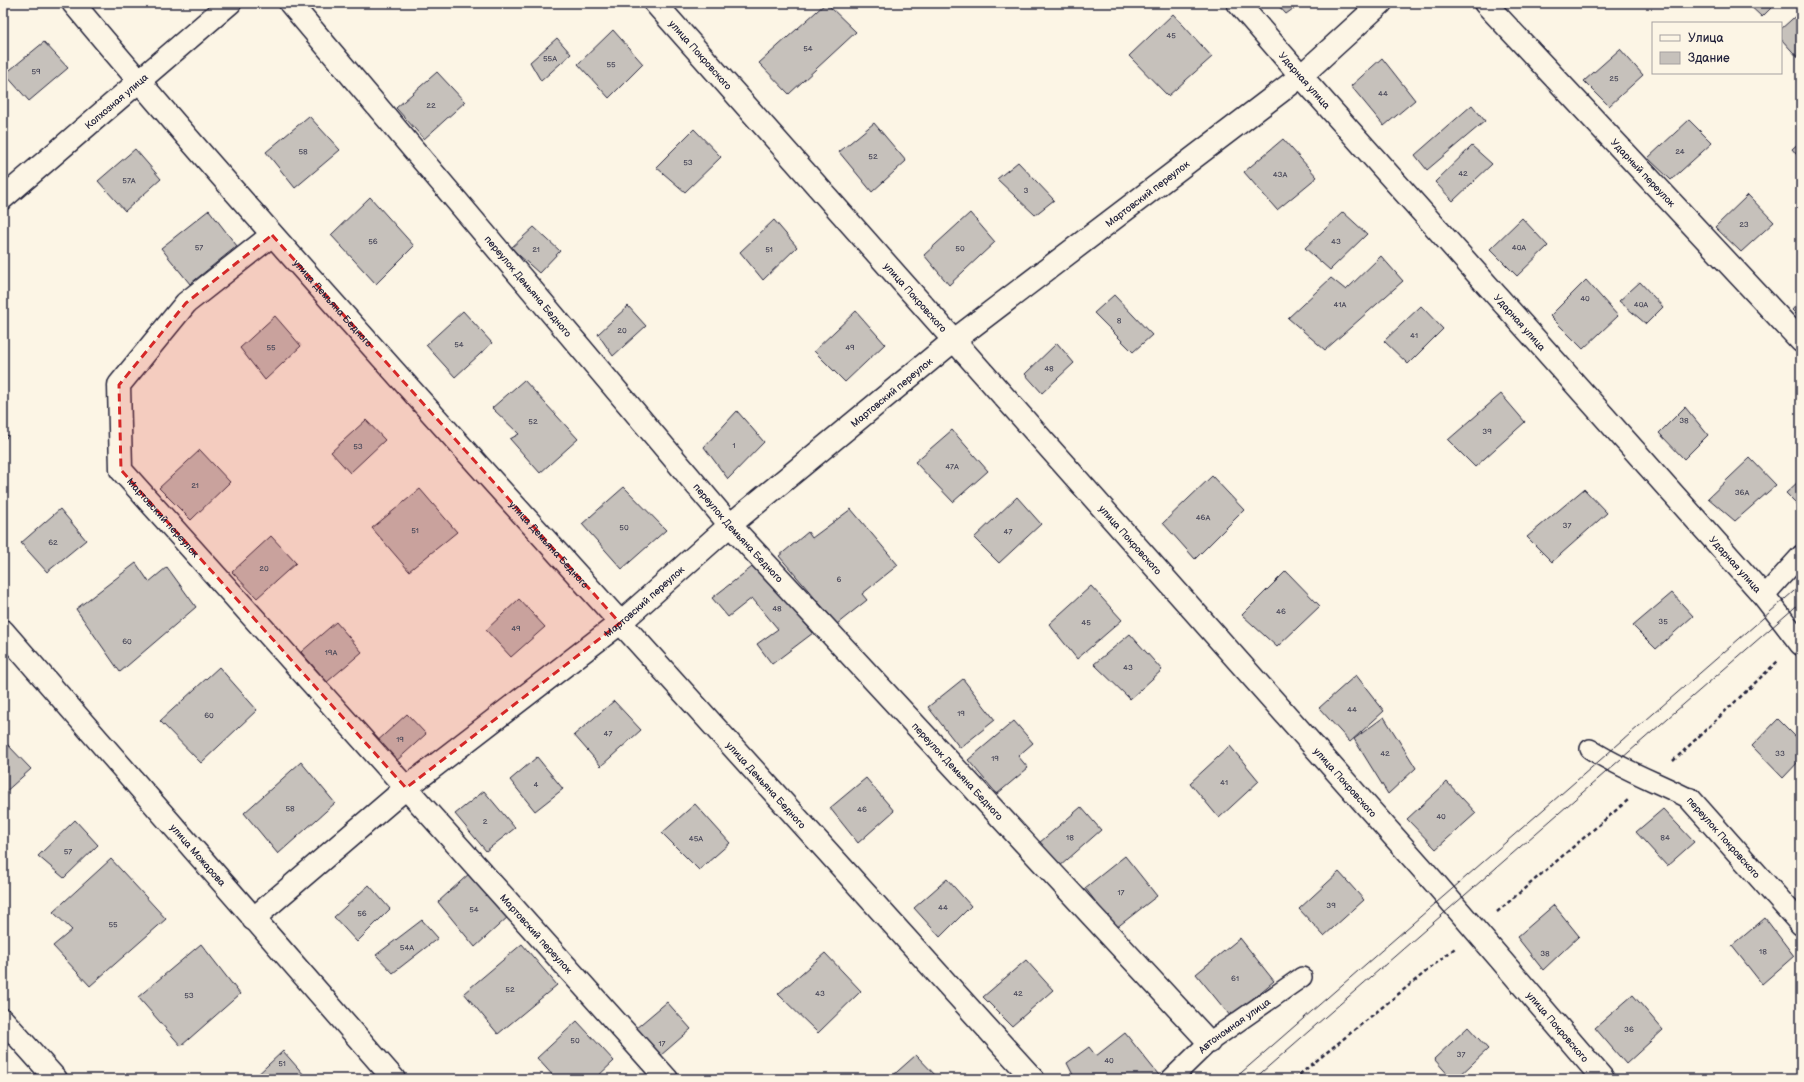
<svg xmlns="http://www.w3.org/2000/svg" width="1804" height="1082" viewBox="0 0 1804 1082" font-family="'Balsamiq Sans',sans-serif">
<rect width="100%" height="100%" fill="#fcf5e5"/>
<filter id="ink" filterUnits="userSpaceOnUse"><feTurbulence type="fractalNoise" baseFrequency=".025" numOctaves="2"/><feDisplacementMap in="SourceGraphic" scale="8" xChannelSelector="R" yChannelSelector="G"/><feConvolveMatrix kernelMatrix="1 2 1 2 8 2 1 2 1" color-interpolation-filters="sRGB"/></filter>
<g filter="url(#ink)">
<!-- building -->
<path fill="#c6c1bb" stroke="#22223b" d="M826,3L856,32L789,94L759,63Z
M1276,3H1301L1286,14Z
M1747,3H1776L1762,17Z
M1801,11V61L1781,39V29Z
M1173,14L1212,57L1168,96L1129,56Z
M613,30L643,64L609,98L578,64Z
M557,38L571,54L541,81L530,62Z
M44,42L68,68L29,101L5,74Z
M1620,49L1643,75L1609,106L1584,81Z
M1382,58L1415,100L1384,126L1351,86Z
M437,72L465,102L424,139L396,108Z
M1472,105L1485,121L1427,170L1415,155Z
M309,116L340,150L295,188L266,152Z
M1689,120L1712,143L1671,180L1648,158Z
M874,123L906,161L872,192L839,152Z
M694,129L721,157L685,192L656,167Z
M1283,139L1317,177L1277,210L1244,172Z
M1801,141V160L1792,149Z
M1472,146L1492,164L1453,201L1435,182Z
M135,149L161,179L125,211L98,181Z
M1018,162L1054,200L1035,215L997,179Z
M1748,195L1774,222L1741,252L1715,227Z
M370,197L414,246L376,284L331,235Z
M209,210L237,246L190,284L161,248Z
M1343,212L1367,234L1330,270L1305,248Z
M970,213L995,242L949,285L924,255Z
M1522,218L1548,246L1517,276L1490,249Z
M774,220L797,247L763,280L740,252Z
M534,227L560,251L539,273L511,248Z
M1381,256L1403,281L1325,350L1288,318L1331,278L1346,290Z
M1586,280L1618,316L1583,349L1550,316Z
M1640,282L1663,307L1646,324L1619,301Z
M1114,295L1152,335L1133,352L1094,313Z
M1801,300V319L1792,310Z
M628,306L646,326L613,356L598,334Z
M1421,306L1443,329L1408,364L1384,341Z
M463,311L492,343L455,377L426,345Z
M856,311L885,344L845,382L814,351Z
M275,316L301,346L265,380L240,348Z
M1057,343L1074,363L1042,393L1025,374Z
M524,380L578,439L540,473L510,439L519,434L492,408Z
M1501,394L1525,422L1475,467L1448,440Z
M1685,407L1708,435L1684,459L1659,433Z
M737,411L764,442L728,479L704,447Z
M366,420L385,440L350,473L331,452Z
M952,430L988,471L953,502L915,462Z
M3,431L8,436L3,441Z
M200,450L230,482L191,520L159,488Z
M1750,458L1776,485L1735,521L1708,498Z
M1212,476L1244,510L1195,559L1163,523Z
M1801,479V508L1786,493Z
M624,487L666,530L622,569L582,524Z
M420,489L457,532L409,571L372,528Z
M1584,489L1607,513L1552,562L1527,537Z
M1017,497L1041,524L999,563L974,538Z
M60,509L86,540L47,572L21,543Z
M851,509L898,565L862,594L867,600L837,624L779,556L808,532L812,538Z
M271,536L296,563L257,598L232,572Z
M136,563L149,582L167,567L196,607L120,672L76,609Z
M756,564L813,633L772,664L757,644L778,629L752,598L728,617L712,598Z
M1286,571L1320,606L1277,647L1242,615Z
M1091,586L1122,620L1077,659L1049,624Z
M1672,593L1693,616L1656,649L1633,626Z
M519,599L545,627L511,657L486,630Z
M336,622L362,652L327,682L301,652Z
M1130,634L1162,670L1130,699L1094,664Z
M219,667L257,710L201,763L160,721Z
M1356,675L1384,711L1350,742L1319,708Z
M963,679L995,720L960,748L928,707Z
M614,701L641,730L601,766L574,735Z
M407,714L426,734L394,763L374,744Z
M1384,717L1416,768L1388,794L1354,739Z
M1778,719L1801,742V759L1783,778L1752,746Z
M1014,721L1033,743L1018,756L1028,768L997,794L968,760Z
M7,744L31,769L3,794V747Z
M1230,746L1259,781L1219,818L1190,783Z
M537,757L563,789L535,811L510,780Z
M301,762L335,803L278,854L244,813Z
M866,778L894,811L858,843L830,808Z
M1447,782L1476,813L1436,849L1407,819Z
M484,791L515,828L486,851L455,814Z
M695,804L730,843L699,870L662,833Z
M1081,807L1101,830L1059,867L1039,843Z
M1663,809L1694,842L1667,866L1636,832Z
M75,820L98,845L64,878L38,856Z
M1125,856L1157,896L1116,928L1085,888Z
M111,859L166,919L90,986L53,946L72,930L53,912Z
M471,872L509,916L475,947L438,902Z
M1339,872L1364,900L1324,936L1299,909Z
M947,879L971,906L940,937L914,908Z
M369,885L390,909L357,942L334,917Z
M1554,905L1579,936L1543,970L1517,937Z
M1765,918L1794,956L1762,984L1732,946Z
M422,920L438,938L393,973L376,955Z
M1240,938L1274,981L1231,1017L1196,974Z
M201,944L240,994L181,1046L138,997Z
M522,944L557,985L498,1034L464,993Z
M825,953L861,991L818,1033L778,994Z
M1026,960L1053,990L1012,1026L983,997Z
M1633,995L1663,1030L1626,1064L1595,1028Z
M667,1002L691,1029L660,1056L635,1029Z
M577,1021L614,1061L595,1079H556L537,1058Z
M1468,1027L1488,1049L1456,1079H1452L1434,1059Z
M1125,1033L1162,1079H1075L1067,1063L1089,1047L1096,1056Z
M283,1051L305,1076L301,1079H253Z
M916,1055L939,1079H889Z"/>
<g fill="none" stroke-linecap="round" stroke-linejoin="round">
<!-- service casing -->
<g stroke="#22223b" stroke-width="22">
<g id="service">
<path d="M1764,596L1801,555"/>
<path d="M1590,749C1621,769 1657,782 1690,799"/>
<path id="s1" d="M1171,1079L1209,1042L1302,977"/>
</g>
</g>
<!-- minor casing -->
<g stroke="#22223b" stroke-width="25">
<g id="minor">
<path id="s2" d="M73,3C205,161 342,313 479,466C663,671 848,875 1033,1079"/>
<path id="s3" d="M290,3L730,525L1209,1042"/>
<path id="s4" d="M655,3L1435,883L1603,1079"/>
<path id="s5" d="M1238,3L1301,76L1764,596L1801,644"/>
<path id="s6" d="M1485,3L1801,341"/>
<path id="s7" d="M3,198L230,3"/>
<path id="s8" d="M272,235L186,303L119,385L121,470L667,1079"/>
<path id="s9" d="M3,631L394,1079"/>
<path id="s10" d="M1690,799L1801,924"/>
<path id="s11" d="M253,919L406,788L620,623L730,525L953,341L1301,76L1381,3"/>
<path d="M3,1020L56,1079"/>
</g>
</g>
<!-- path -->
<path stroke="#22223b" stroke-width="2.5" stroke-dasharray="4 3" stroke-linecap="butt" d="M1673,761L1778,661
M1497,912L1628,800
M1294,1079L1455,948"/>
<!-- service -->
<use href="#service" stroke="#fcf5e5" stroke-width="19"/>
<!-- minor -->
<use href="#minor" stroke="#fcf5e5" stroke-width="22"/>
<!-- tram -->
<path stroke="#22223b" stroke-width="1" d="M1234,1079L1801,585
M1254,1079L1801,602"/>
</g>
</g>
<!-- marked area -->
<path fill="#d62828" fill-opacity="0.2" stroke="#d62828" stroke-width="3" stroke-dasharray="8 5" stroke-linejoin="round" d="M272,235L620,623L406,788L121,470L119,385L186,303Z"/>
<g text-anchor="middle" stroke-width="3" stroke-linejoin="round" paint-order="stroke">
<!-- number labels -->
<g font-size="8" fill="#4b4a5b">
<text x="1171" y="38">45</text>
<text x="808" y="51">54</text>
<text x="550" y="61">55А</text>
<text x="611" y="67">55</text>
<text x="36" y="74">59</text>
<text x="1614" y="81">25</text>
<text x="1383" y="96">44</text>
<text x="431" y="108">22</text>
<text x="303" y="154">58</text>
<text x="1680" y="154">24</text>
<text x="873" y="159">52</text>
<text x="688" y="165">53</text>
<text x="1463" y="176">42</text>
<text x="1280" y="177">43А</text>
<text x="129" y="183">57А</text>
<text x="1026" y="193">3</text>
<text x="1744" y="227">23</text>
<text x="373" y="244">56</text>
<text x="1336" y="244">43</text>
<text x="199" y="250">57</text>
<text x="1519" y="250">40А</text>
<text x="960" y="251">50</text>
<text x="536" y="252">21</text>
<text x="769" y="252">51</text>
<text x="1585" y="301">40</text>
<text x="1340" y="307">41А</text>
<text x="1641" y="307">40А</text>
<text x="1119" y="323">8</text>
<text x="622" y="333">20</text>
<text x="1414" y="338">41</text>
<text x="459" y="347">54</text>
<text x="271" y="350">55</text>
<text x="850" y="350">49</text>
<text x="1049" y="371">48</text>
<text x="1684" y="423">38</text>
<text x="533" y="424">52</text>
<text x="1487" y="434">39</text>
<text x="734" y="448">1</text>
<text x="358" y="449">53</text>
<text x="952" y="469">47А</text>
<text x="195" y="488">21</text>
<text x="1742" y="495">36А</text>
<text x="1203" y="520">46А</text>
<text x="1567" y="528">37</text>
<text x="624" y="530">50</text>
<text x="415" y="533">51</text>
<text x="1008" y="534">47</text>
<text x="53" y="545">62</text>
<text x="264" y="571">20</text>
<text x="839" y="582">6</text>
<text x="777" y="611">48</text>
<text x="1281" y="614">46</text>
<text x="1663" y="624">35</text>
<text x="1086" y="625">45</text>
<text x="516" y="631">49</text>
<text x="127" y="644">60</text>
<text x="331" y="655">19А</text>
<text x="1128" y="670">43</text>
<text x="1352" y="712">44</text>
<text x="961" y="716">19</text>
<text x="209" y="718">60</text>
<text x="608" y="736">47</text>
<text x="400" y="742">19</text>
<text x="1385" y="756">42</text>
<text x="1780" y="756">33</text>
<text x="995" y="761">19</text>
<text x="1224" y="785">41</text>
<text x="536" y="787">4</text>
<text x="290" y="811">58</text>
<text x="862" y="812">46</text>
<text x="1441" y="819">40</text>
<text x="485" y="824">2</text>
<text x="1070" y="840">18</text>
<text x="1665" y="840">84</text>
<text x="696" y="841">45А</text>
<text x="68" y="854">57</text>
<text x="1121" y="895">17</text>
<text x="1331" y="908">39</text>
<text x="943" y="910">44</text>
<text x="474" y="912">54</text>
<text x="362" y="916">56</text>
<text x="113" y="927">55</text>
<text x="407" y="950">54А</text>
<text x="1763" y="954">18</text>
<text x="1545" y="956">38</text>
<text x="1235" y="981">61</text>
<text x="510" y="992">52</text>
<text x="820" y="996">43</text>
<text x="1018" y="996">42</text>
<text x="189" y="998">53</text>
<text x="1629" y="1032">36</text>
<text x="575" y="1043">50</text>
<text x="662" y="1046">17</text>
<text x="1461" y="1057">37</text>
<text x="1109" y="1063">40</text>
<text x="282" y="1066">51</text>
</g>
<!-- street labels -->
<g font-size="10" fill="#22223b" stroke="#fcf5e5">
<text dy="4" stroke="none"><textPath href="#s4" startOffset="69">улица Покровского</textPath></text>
<text dy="4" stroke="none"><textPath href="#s5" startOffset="102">Ударная улица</textPath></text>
<text dy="4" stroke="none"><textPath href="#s7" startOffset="149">Колхозная улица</textPath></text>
<text dy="4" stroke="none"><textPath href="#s6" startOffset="232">Ударный переулок</textPath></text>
<text dy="4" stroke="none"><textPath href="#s11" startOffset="1152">Мартовский переулок</textPath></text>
<text dy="4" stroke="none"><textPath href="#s3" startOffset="370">переулок Демьяна Бедного</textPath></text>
<text dy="4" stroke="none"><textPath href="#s4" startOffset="393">улица Покровского</textPath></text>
<text dy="4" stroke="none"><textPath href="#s2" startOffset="397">улица Демьяна Бедного</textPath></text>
<text dy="4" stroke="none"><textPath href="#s5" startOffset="426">Ударная улица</textPath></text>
<text dy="4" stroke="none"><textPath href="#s11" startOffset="828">Мартовский переулок</textPath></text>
<text dy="4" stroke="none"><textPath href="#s8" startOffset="364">Мартовский переулок</textPath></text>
<text dy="4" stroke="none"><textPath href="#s3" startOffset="694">переулок Демьяна Бедного</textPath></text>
<text dy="4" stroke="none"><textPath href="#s4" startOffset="717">улица Покровского</textPath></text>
<text dy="4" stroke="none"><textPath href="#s2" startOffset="721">улица Демьяна Бедного</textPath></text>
<text dy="4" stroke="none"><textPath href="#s5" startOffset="750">Ударная улица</textPath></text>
<text dy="4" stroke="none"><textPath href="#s11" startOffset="504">Мартовский переулок</textPath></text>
<text dy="4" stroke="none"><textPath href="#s3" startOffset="1018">переулок Демьяна Бедного</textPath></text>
<text dy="4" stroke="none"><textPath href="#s4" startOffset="1041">улица Покровского</textPath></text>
<text dy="4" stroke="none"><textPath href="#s2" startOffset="1045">улица Демьяна Бедного</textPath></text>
<text dy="4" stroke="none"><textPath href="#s10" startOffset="51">переулок Покровского</textPath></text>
<text dy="4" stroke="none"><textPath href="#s9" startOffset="297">улица Можарова</textPath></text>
<text dy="4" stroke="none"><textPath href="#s8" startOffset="923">Мартовский переулок</textPath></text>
<text dy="4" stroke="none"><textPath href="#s1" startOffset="83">Автономная улица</textPath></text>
<text dy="4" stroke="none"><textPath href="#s4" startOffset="1365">улица Покровского</textPath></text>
</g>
</g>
<!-- margin -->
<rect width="1804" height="1082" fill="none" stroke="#fcf5e5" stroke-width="16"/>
<rect x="8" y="8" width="1788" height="1066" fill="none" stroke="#22223b" stroke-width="1.5" filter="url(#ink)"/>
<!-- legend -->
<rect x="1652" y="22" width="130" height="52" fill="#fcf5e5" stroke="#a5a1a1"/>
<rect x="1660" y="35" width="20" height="6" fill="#fcf5e5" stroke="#a5a1a1"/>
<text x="1688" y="42" font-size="12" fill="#22223b">Улица</text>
<rect x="1660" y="52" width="20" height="12" fill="#c6c1bb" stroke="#a5a1a1"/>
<text x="1688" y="62" font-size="12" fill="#22223b">Здание</text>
</svg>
